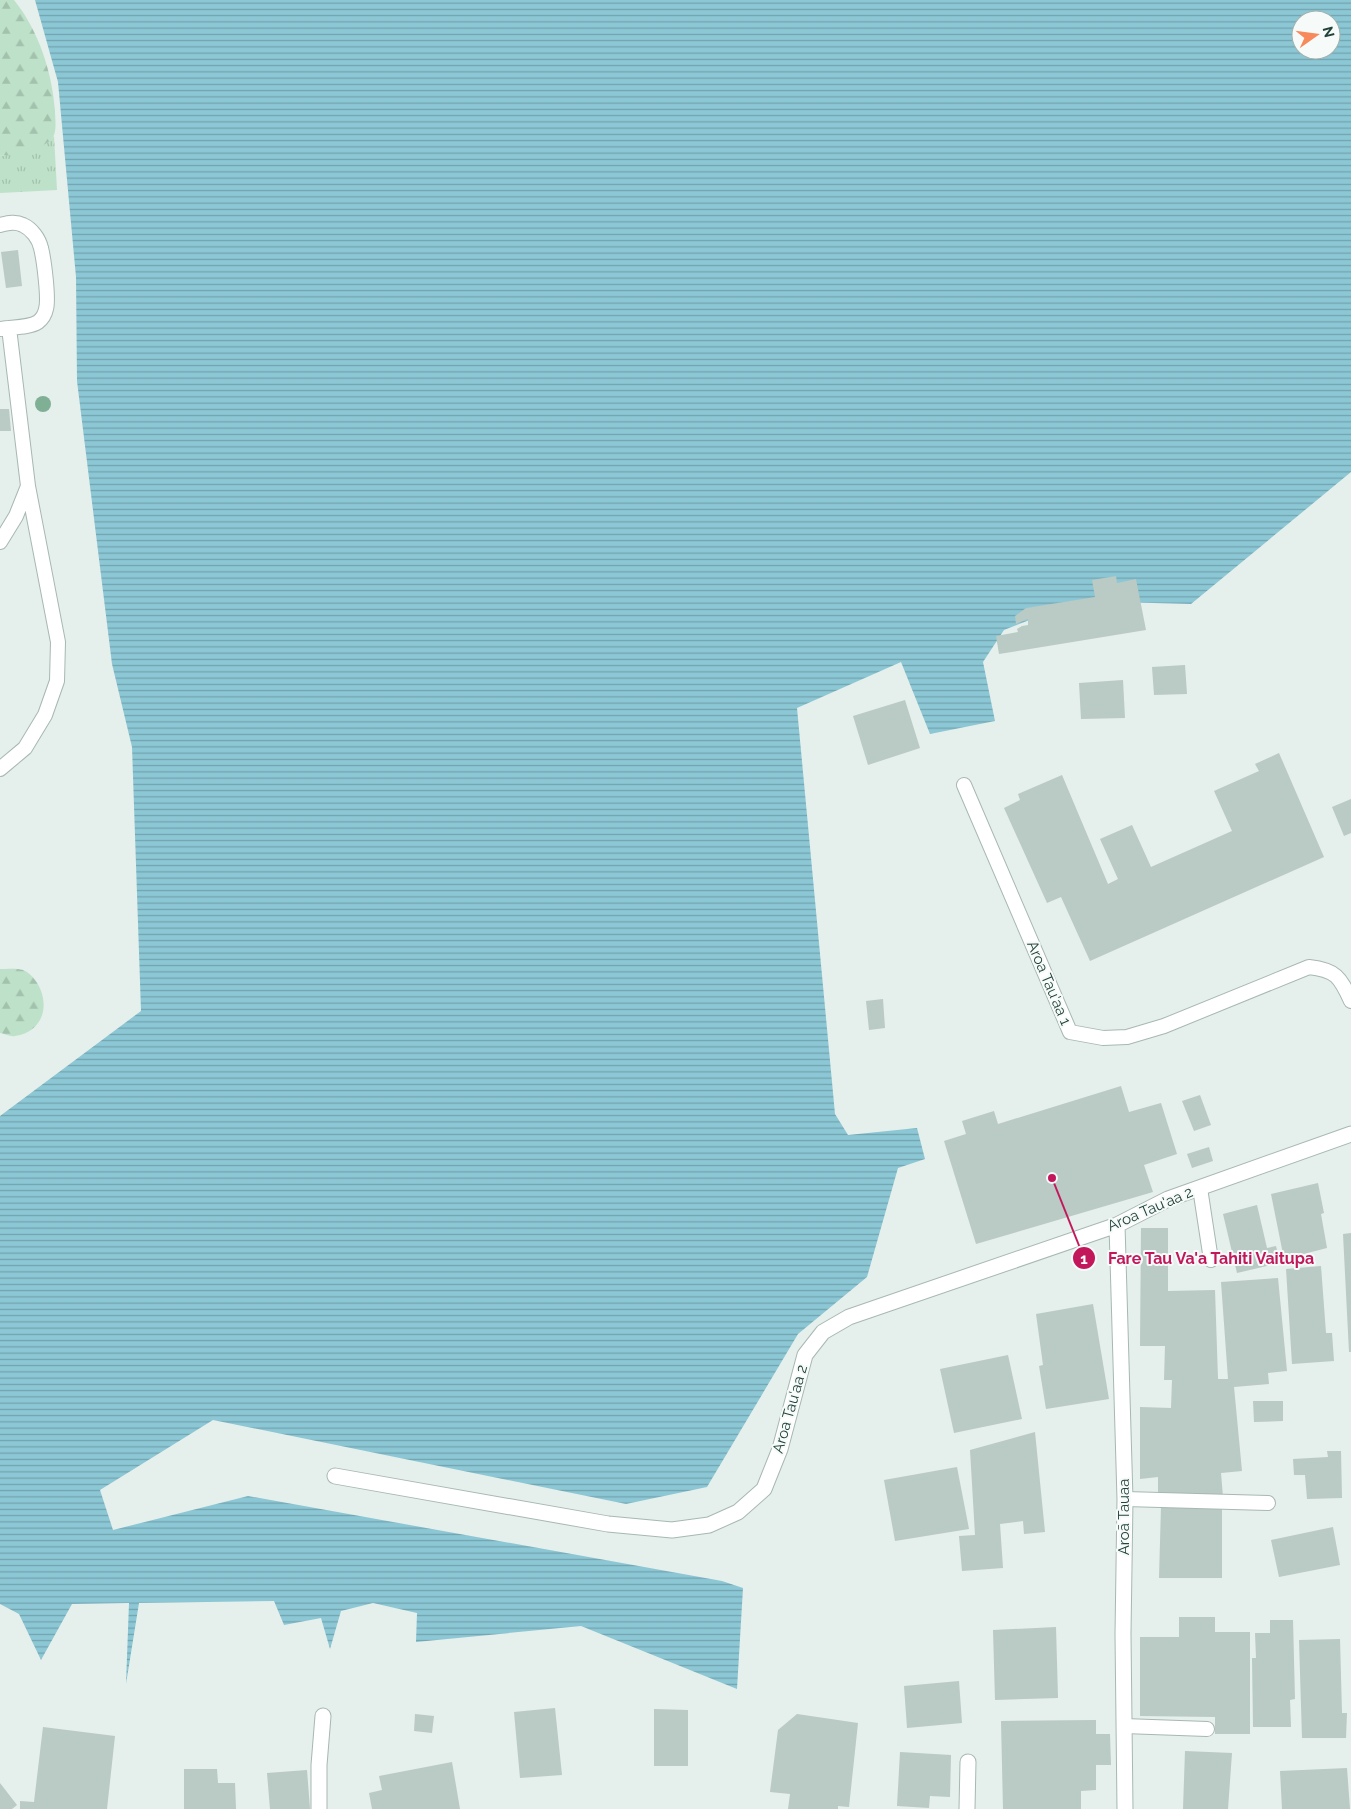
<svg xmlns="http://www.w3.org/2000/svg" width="1351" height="1809" viewBox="0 0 1351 1809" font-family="Raleway,sans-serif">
<defs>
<pattern id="grass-tufts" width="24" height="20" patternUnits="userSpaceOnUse" patternTransform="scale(1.25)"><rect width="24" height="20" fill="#bee1c9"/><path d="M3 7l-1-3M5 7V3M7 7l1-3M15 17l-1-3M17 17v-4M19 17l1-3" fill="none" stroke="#a3c2ae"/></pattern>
<pattern id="forest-firs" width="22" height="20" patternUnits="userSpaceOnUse" patternTransform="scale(1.25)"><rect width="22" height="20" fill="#bee1c9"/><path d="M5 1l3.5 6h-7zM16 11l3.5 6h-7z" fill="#a3c2ae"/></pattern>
<pattern id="water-rules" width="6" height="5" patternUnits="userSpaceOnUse" patternTransform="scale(1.25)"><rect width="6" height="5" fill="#8cc7d5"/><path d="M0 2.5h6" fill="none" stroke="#72a3ae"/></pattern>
</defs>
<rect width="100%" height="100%" fill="#e5efeb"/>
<!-- grass -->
<path fill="url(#grass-tufts)" d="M54,136L57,190L0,193V155L4,156L46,144Z"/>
<!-- forest -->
<path fill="url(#forest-firs)" d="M0,0H14C39,31 52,72 55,111C55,119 57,130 53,137C48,145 39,147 30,150C22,153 9,157 0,155Z
M0,969C7,969 17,968 23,970C28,972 32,976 35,980C51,1001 45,1032 15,1036C11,1037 5,1034 0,1033Z"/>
<!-- water -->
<path fill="url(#water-rules)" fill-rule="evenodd" d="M35,0H1351V472L1191,604L1078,601L1004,630L983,662L995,721L930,734L901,662L797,708L835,1114L848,1135L917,1128L925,1159L898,1168L867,1277L798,1334L707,1487L626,1504L213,1420L100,1490L113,1530L248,1496L722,1581L743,1588L737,1689L581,1626L416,1642L417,1613L373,1603L341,1611L330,1649L321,1618L284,1625L274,1601L139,1603L126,1684L129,1603L72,1604L41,1660L19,1614L0,1604V1116L141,1011L132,747L112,664L77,381L76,277L58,82ZM1301,20H1331V50H1301Z"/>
<!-- building -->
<path fill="#bacac4" d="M18,250L22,286L6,288L1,252Z
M0,409H9L11,431H0Z
M1116,576L1117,583L1136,579L1146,630L999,654L996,636L1018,632L1017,629L1022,626L1028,625V619L1016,624L1015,616L1026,608L1095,597L1092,580Z
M1185,665L1187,694L1154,695L1152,667Z
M1123,680L1125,718L1081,719L1079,683Z
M905,700L920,748L868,765L853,716Z
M1279,753L1324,857L1090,961L1061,897L1047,903L1004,808L1020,800L1018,794L1062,775L1108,884L1118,879L1100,839L1132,825L1151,867L1232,831L1214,791L1259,771L1255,764Z
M1351,799V833L1344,836L1332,807Z
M883,999L885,1028L869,1030L866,1001Z
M1121,1086L1129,1112L1161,1103L1177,1154L1144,1165L1153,1192L976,1244L944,1141L966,1134L962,1121L994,1111L998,1124Z
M1200,1095L1211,1125L1194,1131L1182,1101Z
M1209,1147L1213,1161L1192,1168L1187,1154Z
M1318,1183L1324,1213L1321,1214L1327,1248L1284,1259L1271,1194Z
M1257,1205L1267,1248L1276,1246L1280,1263L1237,1273L1223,1214Z
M1141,1228H1168V1291L1215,1290L1218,1379H1228L1221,1282L1278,1278L1287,1371L1268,1373L1269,1384L1234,1387L1242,1471L1221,1473L1223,1497H1158V1477L1140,1479V1407L1171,1408L1172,1380H1164L1165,1346H1140Z
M1351,1233V1352H1349L1343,1234Z
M1321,1266L1326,1333H1332L1334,1361L1292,1364L1286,1269Z
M1093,1304L1109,1399L1046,1409L1039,1366L1043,1365L1036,1314Z
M1008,1355L1022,1419L954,1433L940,1369Z
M1253,1401H1283V1421L1254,1422Z
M1035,1432L1045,1532L1024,1534L1023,1521L1000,1524L1003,1568L962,1571L959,1536L975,1535L970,1450Z
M1327,1451H1341L1342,1498L1307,1499L1305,1475H1294L1293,1459L1328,1457Z
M957,1467L969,1529L895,1541L884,1480Z
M1161,1507L1222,1508V1578H1159Z
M1333,1527L1340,1565L1279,1577L1271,1540Z
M1179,1617H1215V1632H1250V1734H1215V1717L1140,1716V1637H1179Z
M1270,1620H1293L1295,1699L1290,1700L1291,1727H1253L1252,1658H1256L1255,1633H1270Z
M1056,1627L1058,1698L995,1700L993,1630Z
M1340,1639L1342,1713H1347L1346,1738H1302L1299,1640Z
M959,1681L962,1723L907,1728L904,1686Z
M555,1708L562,1775L520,1778L514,1712Z
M654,1709L688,1710V1766H654Z
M415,1714L434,1716L432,1733L414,1731Z
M797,1714L858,1723L849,1807L838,1806V1809H788L790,1794L770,1792L778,1730Z
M1096,1720V1734H1110L1111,1765H1096V1790L1081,1791V1809H1003L1001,1721Z
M43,1727L115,1736L107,1809H20V1801L34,1802Z
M1185,1751L1232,1753L1228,1809H1183Z
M900,1752L951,1755L950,1797L930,1796L929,1808L897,1806Z
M452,1762L460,1809H372L369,1793L382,1790L379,1776Z
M1347,1768L1350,1809H1282L1280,1771Z
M184,1769H217L218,1783H235L236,1809H184Z
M307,1770L310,1809H270L267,1773Z
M0,1783L17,1805L12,1809H0Z"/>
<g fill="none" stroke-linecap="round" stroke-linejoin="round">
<!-- lane casing -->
<g stroke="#a7b8b3" stroke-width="16">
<path id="lane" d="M0,225C8,223 15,221 23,225C32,229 39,239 41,248C44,260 49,299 46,309C45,314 42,319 38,322C29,328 11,327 0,329
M0,542L16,516L28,486L9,328
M0,769L25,748L45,715L57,681L58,642L28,486
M964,785L1070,1032L1103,1038L1127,1037L1164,1026L1309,967C1336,970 1340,977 1351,1001
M1200,1188L1211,1260
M1125,1499L1268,1503
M1124,1726L1207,1729"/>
</g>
<!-- street casing -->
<g stroke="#a7b8b3" stroke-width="17">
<path id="street" d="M1117,1225L1125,1499L1123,1634L1125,1809
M335,1476L608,1524L672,1530L709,1525L738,1512L764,1489L780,1449L805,1355L823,1332L849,1317L1117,1225L1168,1199L1351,1134
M319,1809V1765L323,1716
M967,1809L968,1762"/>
</g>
<!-- lane -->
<use href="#lane" stroke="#fff" stroke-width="14"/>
<!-- street -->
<use href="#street" stroke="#fff" stroke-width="15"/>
</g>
<!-- trees -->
<circle fill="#7faf95" cx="43" cy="404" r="8"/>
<g text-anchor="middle" stroke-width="4" stroke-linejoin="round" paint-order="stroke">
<!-- street labels -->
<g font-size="15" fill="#23423b" stroke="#f6fbf9">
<text transform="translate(1049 983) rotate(67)" y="5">Aroa Tau'aa 1</text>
<text transform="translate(1150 1209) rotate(-23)" y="5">Aroa Tau'aa 2</text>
<text transform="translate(790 1409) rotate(-74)" y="5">Aroa Tau'aa 2</text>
<text transform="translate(1124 1517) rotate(-90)" y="5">Aroā Tauaa</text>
</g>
</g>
<!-- callouts -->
<path fill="none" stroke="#c2185b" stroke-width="2" d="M1052 1178L1084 1258"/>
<g fill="#c2185b" stroke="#f6fbf9" stroke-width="2">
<circle cx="1052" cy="1178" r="5"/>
<circle cx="1084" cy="1258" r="12"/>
</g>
<g font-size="15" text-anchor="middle" font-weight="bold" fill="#fff">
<text x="1084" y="1264">1</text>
</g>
<g font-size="16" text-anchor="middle" font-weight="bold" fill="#c2185b" stroke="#f6fbf9" stroke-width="4" stroke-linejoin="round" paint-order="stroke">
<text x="1211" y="1264">Fare Tau Va'a Tahiti Vaitupa</text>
</g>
<!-- north arrow -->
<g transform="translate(1316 35) rotate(76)"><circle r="24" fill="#f6fbf9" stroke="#a2b1ad"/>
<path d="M0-4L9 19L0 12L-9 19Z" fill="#f8895b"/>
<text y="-8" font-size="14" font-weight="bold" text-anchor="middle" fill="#23423b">N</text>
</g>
</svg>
